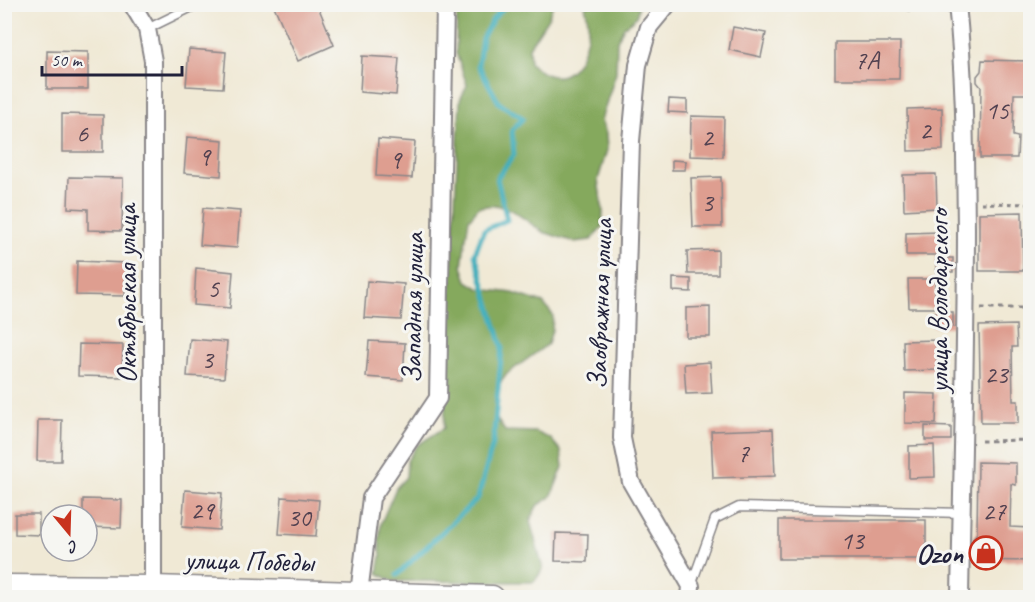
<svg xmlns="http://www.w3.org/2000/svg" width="1035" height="602" viewBox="0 0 1035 602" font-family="Caveat,sans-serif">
<rect width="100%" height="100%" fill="#f6f6f2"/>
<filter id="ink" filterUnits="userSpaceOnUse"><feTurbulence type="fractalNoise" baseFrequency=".0167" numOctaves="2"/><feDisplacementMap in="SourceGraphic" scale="12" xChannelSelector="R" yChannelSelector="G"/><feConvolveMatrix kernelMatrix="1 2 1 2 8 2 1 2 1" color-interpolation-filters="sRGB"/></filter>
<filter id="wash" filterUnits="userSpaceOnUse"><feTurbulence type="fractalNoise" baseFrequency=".008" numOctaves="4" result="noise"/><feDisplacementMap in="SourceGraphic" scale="24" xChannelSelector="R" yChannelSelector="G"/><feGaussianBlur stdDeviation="1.35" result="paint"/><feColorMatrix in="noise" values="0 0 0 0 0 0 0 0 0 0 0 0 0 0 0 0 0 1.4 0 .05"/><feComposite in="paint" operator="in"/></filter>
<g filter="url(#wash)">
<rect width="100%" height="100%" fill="#f0e9d5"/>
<!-- forest -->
<path fill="#85a95d" stroke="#54664c" stroke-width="1.5" d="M457,5H553L548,18L529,47L530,63C564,95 585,63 588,28C589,20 586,12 585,5H639L636,17L624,27L617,41L616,73L601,120L606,134L607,150L598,180L603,212L602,228L591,240L574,242L543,232L513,211L496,205L479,207L469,219L464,250L462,266L467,281L480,289L513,293L543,303L553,315L552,330L548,344L507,374L498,386L495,401L496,418L505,431L536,432L551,439L561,451L563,467L551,497L537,506L530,521L543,569L534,582L392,581L378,573L381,556L379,540L381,523L396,488L406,477L407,461L416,446L444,428L460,100L467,85L456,53Z"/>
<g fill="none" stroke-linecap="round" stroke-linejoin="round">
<!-- stream -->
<path stroke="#40aebc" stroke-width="5" d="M397,575L478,498L493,443L502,347L475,254L484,230L507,220L497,178L514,155L512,130L523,118L499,103L478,65L482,38L493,19L507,4"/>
</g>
<g id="blocks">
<!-- building -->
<path fill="#de9e90" d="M278,4H317L334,45L298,61L274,6Z
M733,27L766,33L761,57L729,50Z
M835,42H900L899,79H835Z
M189,49L226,52L223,88L186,86Z
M47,51L88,52V89H47Z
M362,56L399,58L396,95L360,92Z
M982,60L1030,61V94H1014L1013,136L1018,137L1017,158H980L981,87L977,82V76L981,71Z
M669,99L687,100V113L668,112Z
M942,108L943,150L908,151L907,109Z
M62,114L103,115V152H62Z
M691,116L724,117L723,157L690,156Z
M187,137L223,140L221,176L184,173Z
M378,139L415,142L412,178L376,176Z
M672,160L686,161L685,170H672Z
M936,174L937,208L904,210L903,175Z
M69,177L123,178L122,231L88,230V209L68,208Z
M721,177L722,227H693L691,178Z
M203,208L240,211L237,248L200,245Z
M1022,212L1023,271H979V213Z
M940,232V255H906V233Z
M718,250V274H688L687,251Z
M936,258H953V272H936Z
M77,261L126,263L125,296L76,295Z
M196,268L233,272L230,308L194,305Z
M673,278L691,279V292L673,291Z
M908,279H935V308H909Z
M367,281L404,284L401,320L364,318Z
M710,307V337H686V308Z
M933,312H953V327H933Z
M1016,325L1017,347H1012L1013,401H1018V423H981L979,326Z
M190,339L227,342L224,378L187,376Z
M936,340L937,370L904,371L903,341Z
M369,341L405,343L403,380L366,377Z
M79,344L123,345L122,377L78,376Z
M710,362L712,393L686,394L684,364Z
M905,393L937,394L936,424L905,423Z
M38,420H62L61,461H37Z
M925,426L951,427V440H925Z
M773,429L775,476L713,478L711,431Z
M934,445L935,477L909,478V446Z
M978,462L1016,463V485L1011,484L1010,527L1030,528V561L976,560L977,549L972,544L973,538L977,533Z
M185,490L222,493L219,530L182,527Z
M282,497L319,500L316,536L279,534Z
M83,499L122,500L121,528L87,527V515H83Z
M15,514H39V535L15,534Z
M779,520H926V559H779Z
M556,533L588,534L587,562L555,561Z"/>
</g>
</g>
<g filter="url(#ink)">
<use href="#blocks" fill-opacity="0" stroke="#898688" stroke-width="1.5"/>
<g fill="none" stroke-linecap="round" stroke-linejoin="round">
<!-- lane casing -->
<g stroke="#898688" stroke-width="11">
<path id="lane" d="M147,29L198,4
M691,586L715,519L739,507L962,513"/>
</g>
<!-- street casing -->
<g stroke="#898688" stroke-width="20">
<path id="street" d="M132,4L147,29L153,61V588
M668,4L649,27L638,65L631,141L622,438L631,482L691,586L690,598
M957,4C965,79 965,153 966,228C966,351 962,474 960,598
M359,593L371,498L438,398L445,4"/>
</g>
<!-- secondary casing -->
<g stroke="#898688" stroke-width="27">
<path id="secondary" d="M4,587L153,588L492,598"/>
</g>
<!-- path -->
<path stroke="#898688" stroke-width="3" stroke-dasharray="4.5 4.5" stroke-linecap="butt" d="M818,4L941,12
M981,203L1030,204
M981,308H1030
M981,441L1030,440"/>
<!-- lane -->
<use href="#lane" stroke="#fff" stroke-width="8"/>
<!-- street -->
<use href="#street" stroke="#fff" stroke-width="16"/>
<!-- secondary -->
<use href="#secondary" stroke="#fff" stroke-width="24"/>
</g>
</g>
<!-- icons -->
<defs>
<g id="shop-ring" transform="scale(1.725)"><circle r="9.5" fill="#f6f6f2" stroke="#c8321e" stroke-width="1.5"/><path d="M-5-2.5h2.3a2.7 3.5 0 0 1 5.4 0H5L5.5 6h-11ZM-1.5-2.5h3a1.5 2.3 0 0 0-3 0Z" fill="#c8321e"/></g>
</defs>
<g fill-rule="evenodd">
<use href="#shop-ring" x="986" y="553"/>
</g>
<g text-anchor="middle" stroke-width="6" stroke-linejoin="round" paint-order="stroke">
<!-- number labels -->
<g font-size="26" fill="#514150">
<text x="867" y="69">7А</text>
<text x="997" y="119">15</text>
<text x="925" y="139">2</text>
<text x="82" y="142">6</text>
<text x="707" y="146">2</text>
<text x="204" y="165">9</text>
<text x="395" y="168">9</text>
<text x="707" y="211">3</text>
<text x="213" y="297">5</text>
<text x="207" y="368">3</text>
<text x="996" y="383">23</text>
<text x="743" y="462">7</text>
<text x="202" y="519">29</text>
<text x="994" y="520">27</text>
<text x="299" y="526">30</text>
<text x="852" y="549">13</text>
</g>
<!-- street labels -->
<g font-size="28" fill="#22223b" stroke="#f6f6f2">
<text transform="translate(126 294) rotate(-90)" y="10">Октябрьская улица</text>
<text transform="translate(938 301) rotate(-90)" y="10">улица Володарского</text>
<text transform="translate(599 304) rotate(-88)" y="10">Заовражная улица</text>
<text transform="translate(412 308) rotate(-89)" y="10">Западная улица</text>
<text transform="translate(249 560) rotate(1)" y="10">улица Победы</text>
</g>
<!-- poi labels -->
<g font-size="28" font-weight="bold" fill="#22223b" stroke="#f6f6f2" text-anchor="end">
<text x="963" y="563">Ozon</text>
</g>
</g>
<!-- margin -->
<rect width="1035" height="602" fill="none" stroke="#f6f6f2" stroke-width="24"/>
<!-- north arrow -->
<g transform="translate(69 533) rotate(161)"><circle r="28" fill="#f6f6f2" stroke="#a1a1a9" stroke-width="1.5"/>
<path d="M0-4.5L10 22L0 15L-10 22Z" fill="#c8321e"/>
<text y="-9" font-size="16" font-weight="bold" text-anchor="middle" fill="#22223b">С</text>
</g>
<!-- scale -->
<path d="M42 66v9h140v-9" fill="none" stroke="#22223b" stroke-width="3"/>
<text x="51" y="66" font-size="18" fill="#22223b" stroke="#f6f6f2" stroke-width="4.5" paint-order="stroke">50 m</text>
</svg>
